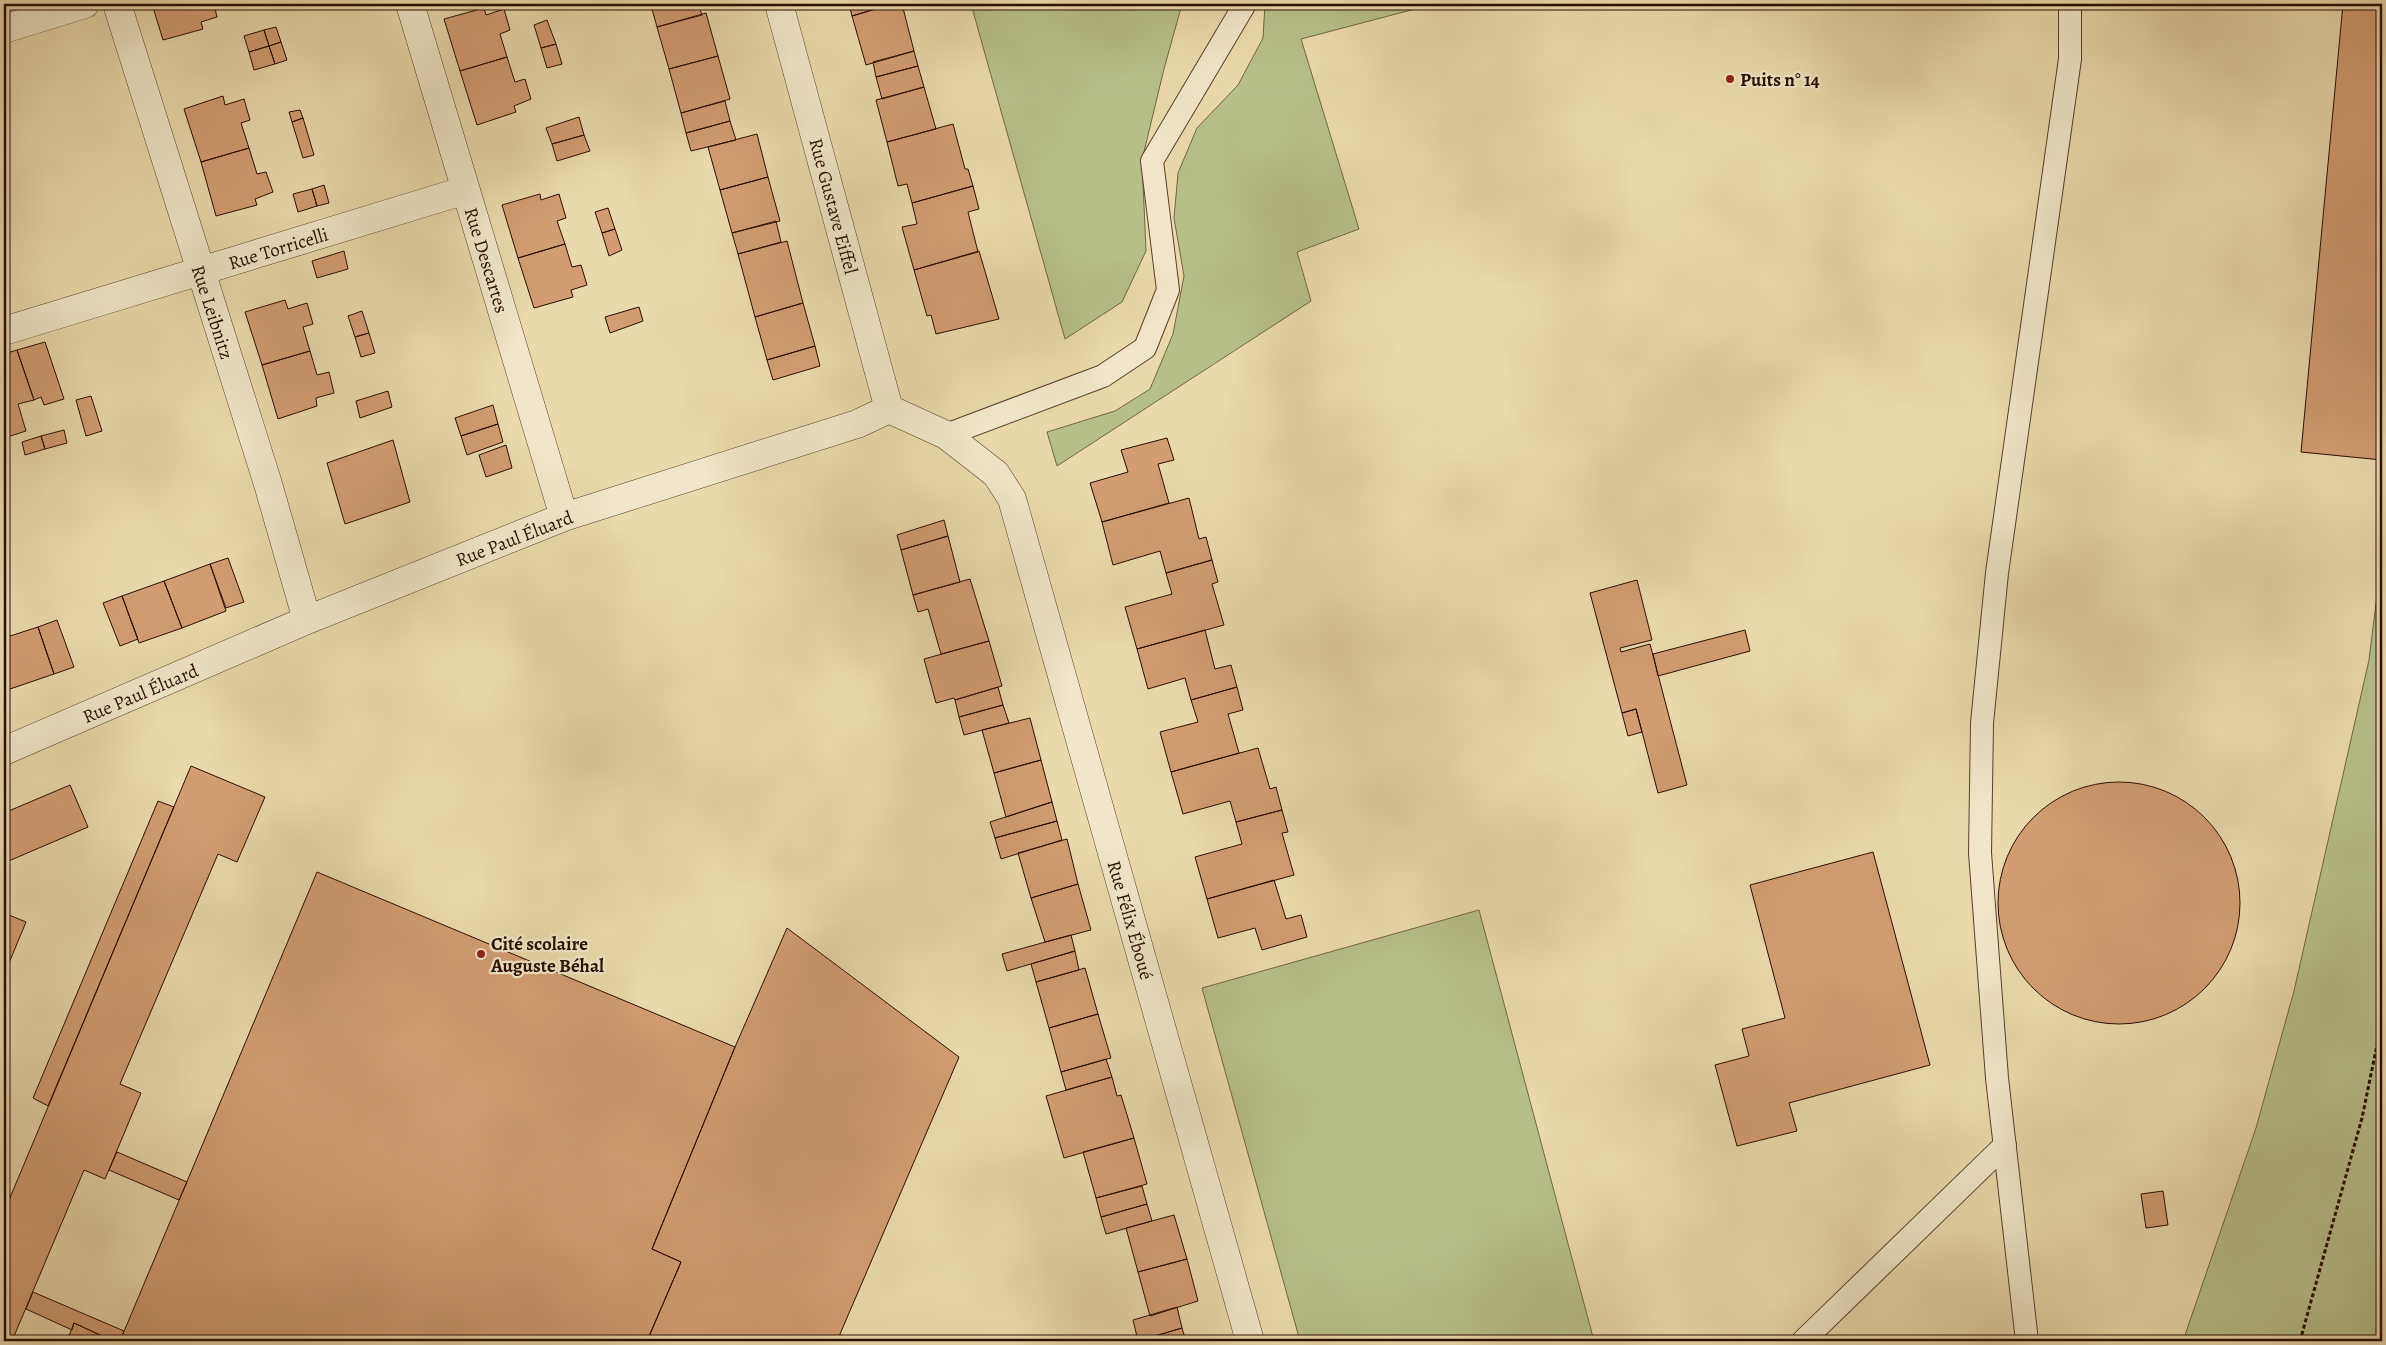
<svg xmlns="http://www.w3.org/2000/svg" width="2386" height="1345" viewBox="0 0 2386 1345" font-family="Alegreya,serif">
<rect width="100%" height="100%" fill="#ead9ac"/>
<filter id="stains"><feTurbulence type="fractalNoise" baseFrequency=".004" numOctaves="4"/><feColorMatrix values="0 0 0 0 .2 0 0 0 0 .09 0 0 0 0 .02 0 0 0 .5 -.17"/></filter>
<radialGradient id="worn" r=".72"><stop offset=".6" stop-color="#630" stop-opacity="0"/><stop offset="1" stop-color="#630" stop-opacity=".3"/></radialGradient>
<!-- green -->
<path fill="#b6bf8a" stroke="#706646" d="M971,4H1182L1164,69L1142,160L1146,251L1122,302L1065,339Z
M1265,4H1434L1301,39L1359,229L1297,252L1311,301L1057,466L1047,432L1115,411L1150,389L1173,334L1184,276L1174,218L1178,173L1197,128L1238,85L1263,38Z
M2382,555V1341H2183L2256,1128L2294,991L2369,660Z
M1479,910L1594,1341H1300L1202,988Z"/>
<!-- building -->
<path fill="#d19d71" stroke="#290c02" d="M152,4H214L217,17L201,22L203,29L163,40Z
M651,4H670L652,9Z
M670,4H698L702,15L657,27L652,9Z
M849,4H892L852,16Z
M892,4H902L914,51L866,65L852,16Z
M2343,4H2382V460L2301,452Z
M484,8L486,15L504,9L510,30L500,34L507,57L460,71L444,19Z
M706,13L718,56L669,69L657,27Z
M547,20L556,44L541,48L534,25Z
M276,27L281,42L269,46L264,30Z
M264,30L269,46L249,52L244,36Z
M281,42L287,60L275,64L269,46Z
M556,44L562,64L547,68L541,48Z
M269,46L275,64L254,70L249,52Z
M914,51L918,66L876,77L873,62Z
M718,56L730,99L681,113L669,69Z
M507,57L515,82L525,79L531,99L514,106L516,112L477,125L460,71Z
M918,66L924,87L882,99L876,77Z
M924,87L936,129L887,142L876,100Z
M223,96L225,105L244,99L250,120L241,123L249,148L201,162L184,109Z
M725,101L730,121L686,133L681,113Z
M300,110L303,118L292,122L289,112Z
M579,117L584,135L552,144L546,128Z
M303,118L314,155L303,158L292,122Z
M730,121L736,140L691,151L686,133Z
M953,124L965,169H968L973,186L912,203L907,184L898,186L887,142Z
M757,134L768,177L720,190L708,147Z
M584,135L590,151L557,161L552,144Z
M249,148L257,174L266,172L273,192L255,199L257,205L216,216L201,162Z
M768,177L780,221L732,233L720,190Z
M324,185L329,203L317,206L312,189Z
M973,186L979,209L968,212L978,252L914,270L902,227L917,224L912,203Z
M312,189L317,206L298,212L293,194Z
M540,194L541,200L559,194L566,218L557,221L565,244L518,258L502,205Z
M608,208L615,229L602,233L595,212Z
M776,221L781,242L738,254L732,233Z
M615,229L622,250L609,256L602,233Z
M787,241L803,303L755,317L738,254Z
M565,244L572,267L581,265L587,285L571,290L573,297L534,308L518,258Z
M344,251L348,269L317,278L312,261Z
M979,251L999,319L936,334L931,315L927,316L914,270Z
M285,300L288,309L307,303L313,324L303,327L310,351L262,365L245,312Z
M803,303L815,346L767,360L755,317Z
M639,307L643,321L610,333L605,317Z
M362,311L369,333L355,337L348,316Z
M369,333L375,353L361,357L355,337Z
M45,342L64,399L44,405L41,397L34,400L17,350Z
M815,346L820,366L773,380L767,360Z
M17,350L34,400L18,404L26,431L4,438V354Z
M310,351L317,375L329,372L334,393L316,398L317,406L278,419L262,365Z
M388,391L392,407L360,418L356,401Z
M91,396L102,431L86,436L76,400Z
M493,405L498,424L461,436L455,418Z
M498,424L503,442L467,455L461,436Z
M64,430L67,443L45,449L41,436Z
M41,436L45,449L25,455L22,442Z
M1167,438L1174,460L1158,464L1169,503L1102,522L1090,483L1128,472L1121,450Z
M393,440L410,502L345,524L327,463Z
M506,445L512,468L486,477L479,455Z
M1189,498L1199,539L1206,537L1212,560L1166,573L1160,551L1113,565L1102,522Z
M944,520L948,536L901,550L897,535Z
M948,536L960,582L913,595L901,550Z
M228,558L244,602L226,608L210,564Z
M1212,560L1218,582L1212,584L1224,625L1137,649L1125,607L1172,594L1166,573Z
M210,564L226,611L182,628L164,581Z
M970,579L989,641L941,654L928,609L918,612L913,595Z
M1637,580L1652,640L1620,648L1621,652L1650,644L1687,785L1658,793L1636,709L1622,713L1590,593Z
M164,581L182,628L139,643L122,596Z
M122,596L138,639L120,646L103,603Z
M57,620L74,667L54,674L38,627Z
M38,627L54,674L10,689L4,671V638Z
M1205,630L1215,669L1231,665L1237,687L1191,700L1185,678L1148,689L1137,649Z
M1745,630L1750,651L1658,676L1653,654Z
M989,641L1002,686L955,700L954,698L936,703L924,659Z
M4,671L10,689L4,692Z
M998,687L1003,705L959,717L955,700Z
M1237,687L1243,710L1228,714L1239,753L1171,772L1160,732L1198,722L1191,700Z
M1003,705L1009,723L964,735L959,717Z
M1636,709L1642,732L1628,736L1622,713Z
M1030,718L1041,760L994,773L982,730Z
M1258,748L1270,789L1276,787L1282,810L1236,822L1230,801L1183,814L1171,772Z
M1041,760L1052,802L1006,817L994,773Z
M191,766L265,797L237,862L218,854L120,1084L141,1093L105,1179L84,1170L12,1341H4V1212Z
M1998 903a121 121 0 1 1 242 0a121 121 0 1 1-242 0Z
M70,785L88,827L4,863V813Z
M158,801L174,807L48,1106L33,1098Z
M1052,802L1057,821L995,838L990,822Z
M1282,810L1288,832L1282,833L1294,875L1207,899L1195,857L1242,844L1236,822Z
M1057,821L1062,840L1001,859L995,838Z
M1067,839L1078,884L1031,898L1018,853Z
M1873,852L1930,1065L1789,1103L1797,1131L1737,1146L1715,1065L1749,1056L1742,1029L1785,1018L1750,885Z
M317,872L735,1047L652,1249L681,1262L647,1341H120Z
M1274,880L1286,919L1301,915L1307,937L1262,950L1255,928L1218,938L1207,899Z
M1078,884L1091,930L1045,942L1031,898Z
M4,913L26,922L4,975Z
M787,928L959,1057L837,1341H647L681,1262L652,1249L735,1047Z
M1071,935L1075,951L1007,971L1002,954Z
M1075,951L1079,970L1036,982L1031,964Z
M1085,968L1098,1014L1049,1028L1036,982Z
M1098,1014L1111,1058L1061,1072L1049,1028Z
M1106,1059L1112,1077L1066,1090L1061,1072Z
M1112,1077L1117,1096L1121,1095L1134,1138L1064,1158L1046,1096Z
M1134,1138L1147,1184L1096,1198L1083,1152Z
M117,1152L187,1182L179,1200L109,1170Z
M1142,1186L1147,1204L1101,1217L1096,1198Z
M2163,1191L2168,1225L2146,1228L2141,1194Z
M1147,1204L1152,1221L1106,1234L1101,1217Z
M1174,1215L1187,1259L1138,1272L1126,1228Z
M1187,1259L1198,1301L1150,1316L1138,1272Z
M33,1292L124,1331L120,1341H113L74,1323L72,1330L26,1309Z
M1177,1307L1182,1328L1138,1341L1133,1320Z
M74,1323L113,1341H67Z
M1182,1328L1186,1341H1138Z"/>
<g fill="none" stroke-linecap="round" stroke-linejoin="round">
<!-- lane casing -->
<g stroke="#593f2c" stroke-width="24">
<path id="lane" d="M946,435L1103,376L1145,348L1168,290L1152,161L1245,4
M1803,1341L2005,1145
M2027,1341L1997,1078L1980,853L1982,723L1997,573L2070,59V4"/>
</g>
<!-- street casing -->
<g stroke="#593f2c" stroke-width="29">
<path id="street" d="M117,4L268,484L307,620
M410,4L564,517
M779,4L889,409
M4,29L85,4
M4,331L466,190
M4,751L307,620L564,517L857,424L889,409L946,435L996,474L1012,499L1250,1341"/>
</g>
<!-- path -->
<path stroke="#290c02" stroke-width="3" stroke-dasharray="4 2.5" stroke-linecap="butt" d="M2300,1341L2362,1118L2382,1021"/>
<!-- lane -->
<use href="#lane" stroke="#f1e6c9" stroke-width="22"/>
<!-- street -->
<use href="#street" stroke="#f1e6c9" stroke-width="28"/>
</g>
<!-- markers -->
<g fill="#8f2418" stroke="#f1e6c9" stroke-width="2">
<circle cx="1730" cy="79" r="5"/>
<circle cx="481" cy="954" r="5"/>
</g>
<g text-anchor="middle" stroke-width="4.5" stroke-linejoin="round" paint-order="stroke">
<!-- poi labels -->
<g font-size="19" font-weight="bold" fill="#290c02" stroke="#f1e6c9" text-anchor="start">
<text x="1740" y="86">Puits n° 14</text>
<text x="491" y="950">Cité scolaire<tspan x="491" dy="22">Auguste Béhal</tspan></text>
</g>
<!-- street labels -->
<g font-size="19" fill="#290c02" stroke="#f1e6c9">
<text transform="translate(834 206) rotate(75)" y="7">Rue Gustave Eiffel</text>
<text transform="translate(278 248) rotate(-17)" y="7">Rue Torricelli</text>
<text transform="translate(487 260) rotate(73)" y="7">Rue Descartes</text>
<text transform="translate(213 312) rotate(72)" y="7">Rue Leibnitz</text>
<text transform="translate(514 538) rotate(-21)" y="7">Rue Paul Éluard</text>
<text transform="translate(140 693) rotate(-23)" y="7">Rue Paul Éluard</text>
<text transform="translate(1131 920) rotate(74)" y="7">Rue Félix Éboué</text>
</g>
</g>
<!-- margin -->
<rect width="2386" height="1345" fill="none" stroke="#ead9ac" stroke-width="20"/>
<rect x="5" y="5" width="2376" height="1335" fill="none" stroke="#290c02" stroke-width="2.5"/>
<rect x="10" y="10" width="2366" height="1325" fill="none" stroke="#290c02"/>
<rect width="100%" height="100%" filter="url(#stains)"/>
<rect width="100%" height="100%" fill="url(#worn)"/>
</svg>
